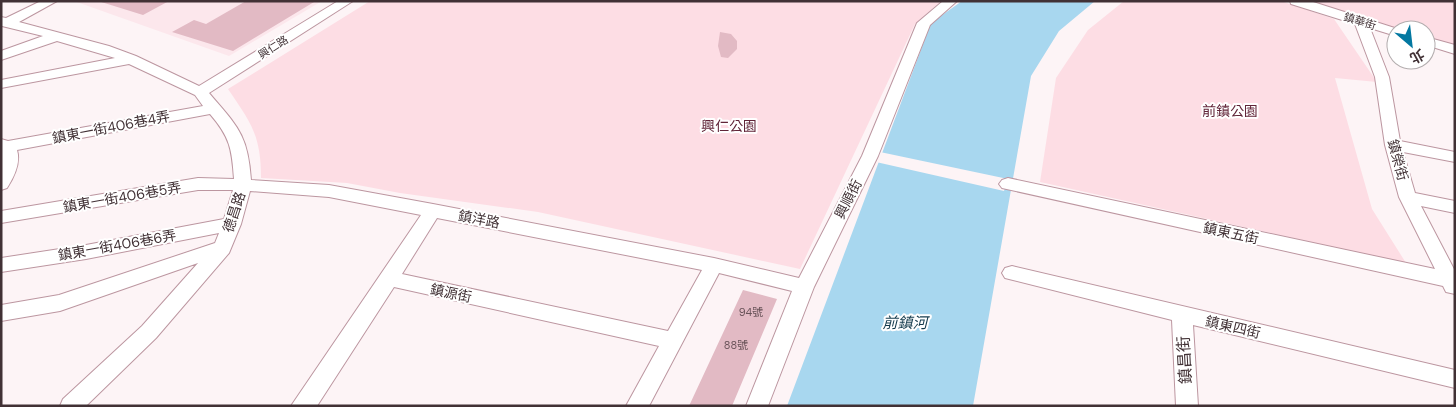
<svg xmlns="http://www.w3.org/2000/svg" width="1456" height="407" viewBox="0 0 1456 407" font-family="'DM Sans','Noto Sans TC',sans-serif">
<rect width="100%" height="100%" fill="#fdf4f6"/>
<!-- built -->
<path fill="#fce7ec" d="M74,1H322L229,56Z"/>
<!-- green -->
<path fill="#fddde4" d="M370,1H941L915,24L800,269L538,212L400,193L347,183L261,178C261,135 251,123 228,89Z
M1124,1H1281L1334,19L1377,82L1335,78L1372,209L1406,263L1040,182L1056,78L1088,30Z
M1309,1H1455V48L1426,39V30H1398Z"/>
<!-- water -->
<path fill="#a8d7ef" d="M962,1H1095L1059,31L1031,76L973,406H787L931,23Z"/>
<!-- pier -->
<path fill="#fdf4f6" d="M880,152L1008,179L1004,191L876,162Z"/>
<!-- building -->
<path fill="#e2bac4" d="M98,1H169L143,15Z
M246,1L314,2L233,51L172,32L194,20L206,24Z
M720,32L731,34L737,41V49L728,58L721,57L718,46Z
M743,290L777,299L732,406H689Z"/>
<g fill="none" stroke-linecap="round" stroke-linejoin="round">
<!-- minor casing -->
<g stroke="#bc96a0" stroke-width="2">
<path id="minor" d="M41,1H57L19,22L109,46L136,56L199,86L338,1H353L209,93C237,126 248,134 251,180L329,185L433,204L714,258L799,278L862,156L917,23L943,1H957L930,25L878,156L814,287L768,406H746L792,291L719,273L649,406H626L659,346L394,287L317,406H291L421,215L329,197L250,191L241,224L229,253L156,338L86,406H60L63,399L142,326L198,263L60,311L1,321V305L59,295L215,243L219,233L86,259L1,272V258L86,245L224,219L233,190H198L1,223V211L198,178L234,179C232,149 230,137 210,114L17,150C21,163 14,177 7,188L1,190V139L8,141L203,106L195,95L129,64L1,88V80L115,58L57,41L1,60V51L43,36L2,26L1,17L6,18ZM437,218L702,270L668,331L402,274Z
M1290,1H1310L1401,30H1396V36L1370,28L1389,77L1400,141L1455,152V162L1403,152L1415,193L1455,201V213L1421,206L1455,271V294L1446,292L1443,286L1002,188L999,184L1002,180L1008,178L1435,269L1399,197L1385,145L1375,77L1355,24L1291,4Z
M1426,37L1455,45V54L1426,45Z
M1012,266L1455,370V388L1193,325L1198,406H1176L1172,320L1005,278L1002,273L1005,268Z"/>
</g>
<!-- minor -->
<use href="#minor" fill="#fff" fill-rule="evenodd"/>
</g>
<g text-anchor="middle" stroke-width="4" stroke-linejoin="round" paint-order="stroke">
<!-- far-street labels -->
<g font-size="11" fill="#413135" stroke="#fff">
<text transform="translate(1360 21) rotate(17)" y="4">鎮華街</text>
<text transform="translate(273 47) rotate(-32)" y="4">興仁路</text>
</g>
<!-- number labels -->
<g font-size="11" fill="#695359">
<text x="751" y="316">94號</text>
<text x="736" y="349">88號</text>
</g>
<!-- park labels -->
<g font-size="14" fill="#612539" stroke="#fff">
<text x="1230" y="116">前鎮公園</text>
<text x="729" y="131">興仁公園</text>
</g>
<!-- street labels -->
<g font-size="14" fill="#413135" stroke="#fff">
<text transform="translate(111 127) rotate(-11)" y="5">鎮東一街406巷4弄</text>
<text transform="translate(1398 160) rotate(75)" y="5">鎮榮街</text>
<text transform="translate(122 197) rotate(-10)" y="5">鎮東一街406巷5弄</text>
<text transform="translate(848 199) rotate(-63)" y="5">興順街</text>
<text transform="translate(234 212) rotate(-72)" y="5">德昌路</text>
<text transform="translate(479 219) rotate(11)" y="5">鎮洋路</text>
<text transform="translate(1231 233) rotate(12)" y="5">鎮東五街</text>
<text transform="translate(117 245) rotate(-10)" y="5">鎮東一街406巷6弄</text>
<text transform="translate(451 293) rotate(12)" y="5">鎮源街</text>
<text transform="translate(1233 327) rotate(13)" y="5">鎮東四街</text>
</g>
<!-- water labels -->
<g font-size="15" font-style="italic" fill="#12394b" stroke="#fff">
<text x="905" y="328">前鎮河</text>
</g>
<!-- near-street labels -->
<g font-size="16" fill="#413135" stroke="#fff">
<text transform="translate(1184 360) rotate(-93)" y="6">鎮昌街</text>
</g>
</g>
<!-- border -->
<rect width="1456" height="407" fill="none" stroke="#413135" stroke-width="5"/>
<!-- north arrow -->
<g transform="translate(1411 45) rotate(152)"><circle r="24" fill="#ffffff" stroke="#b3adae"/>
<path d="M0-4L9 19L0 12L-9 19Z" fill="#0378a1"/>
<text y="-8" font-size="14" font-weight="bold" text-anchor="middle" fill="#413135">北</text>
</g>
</svg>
